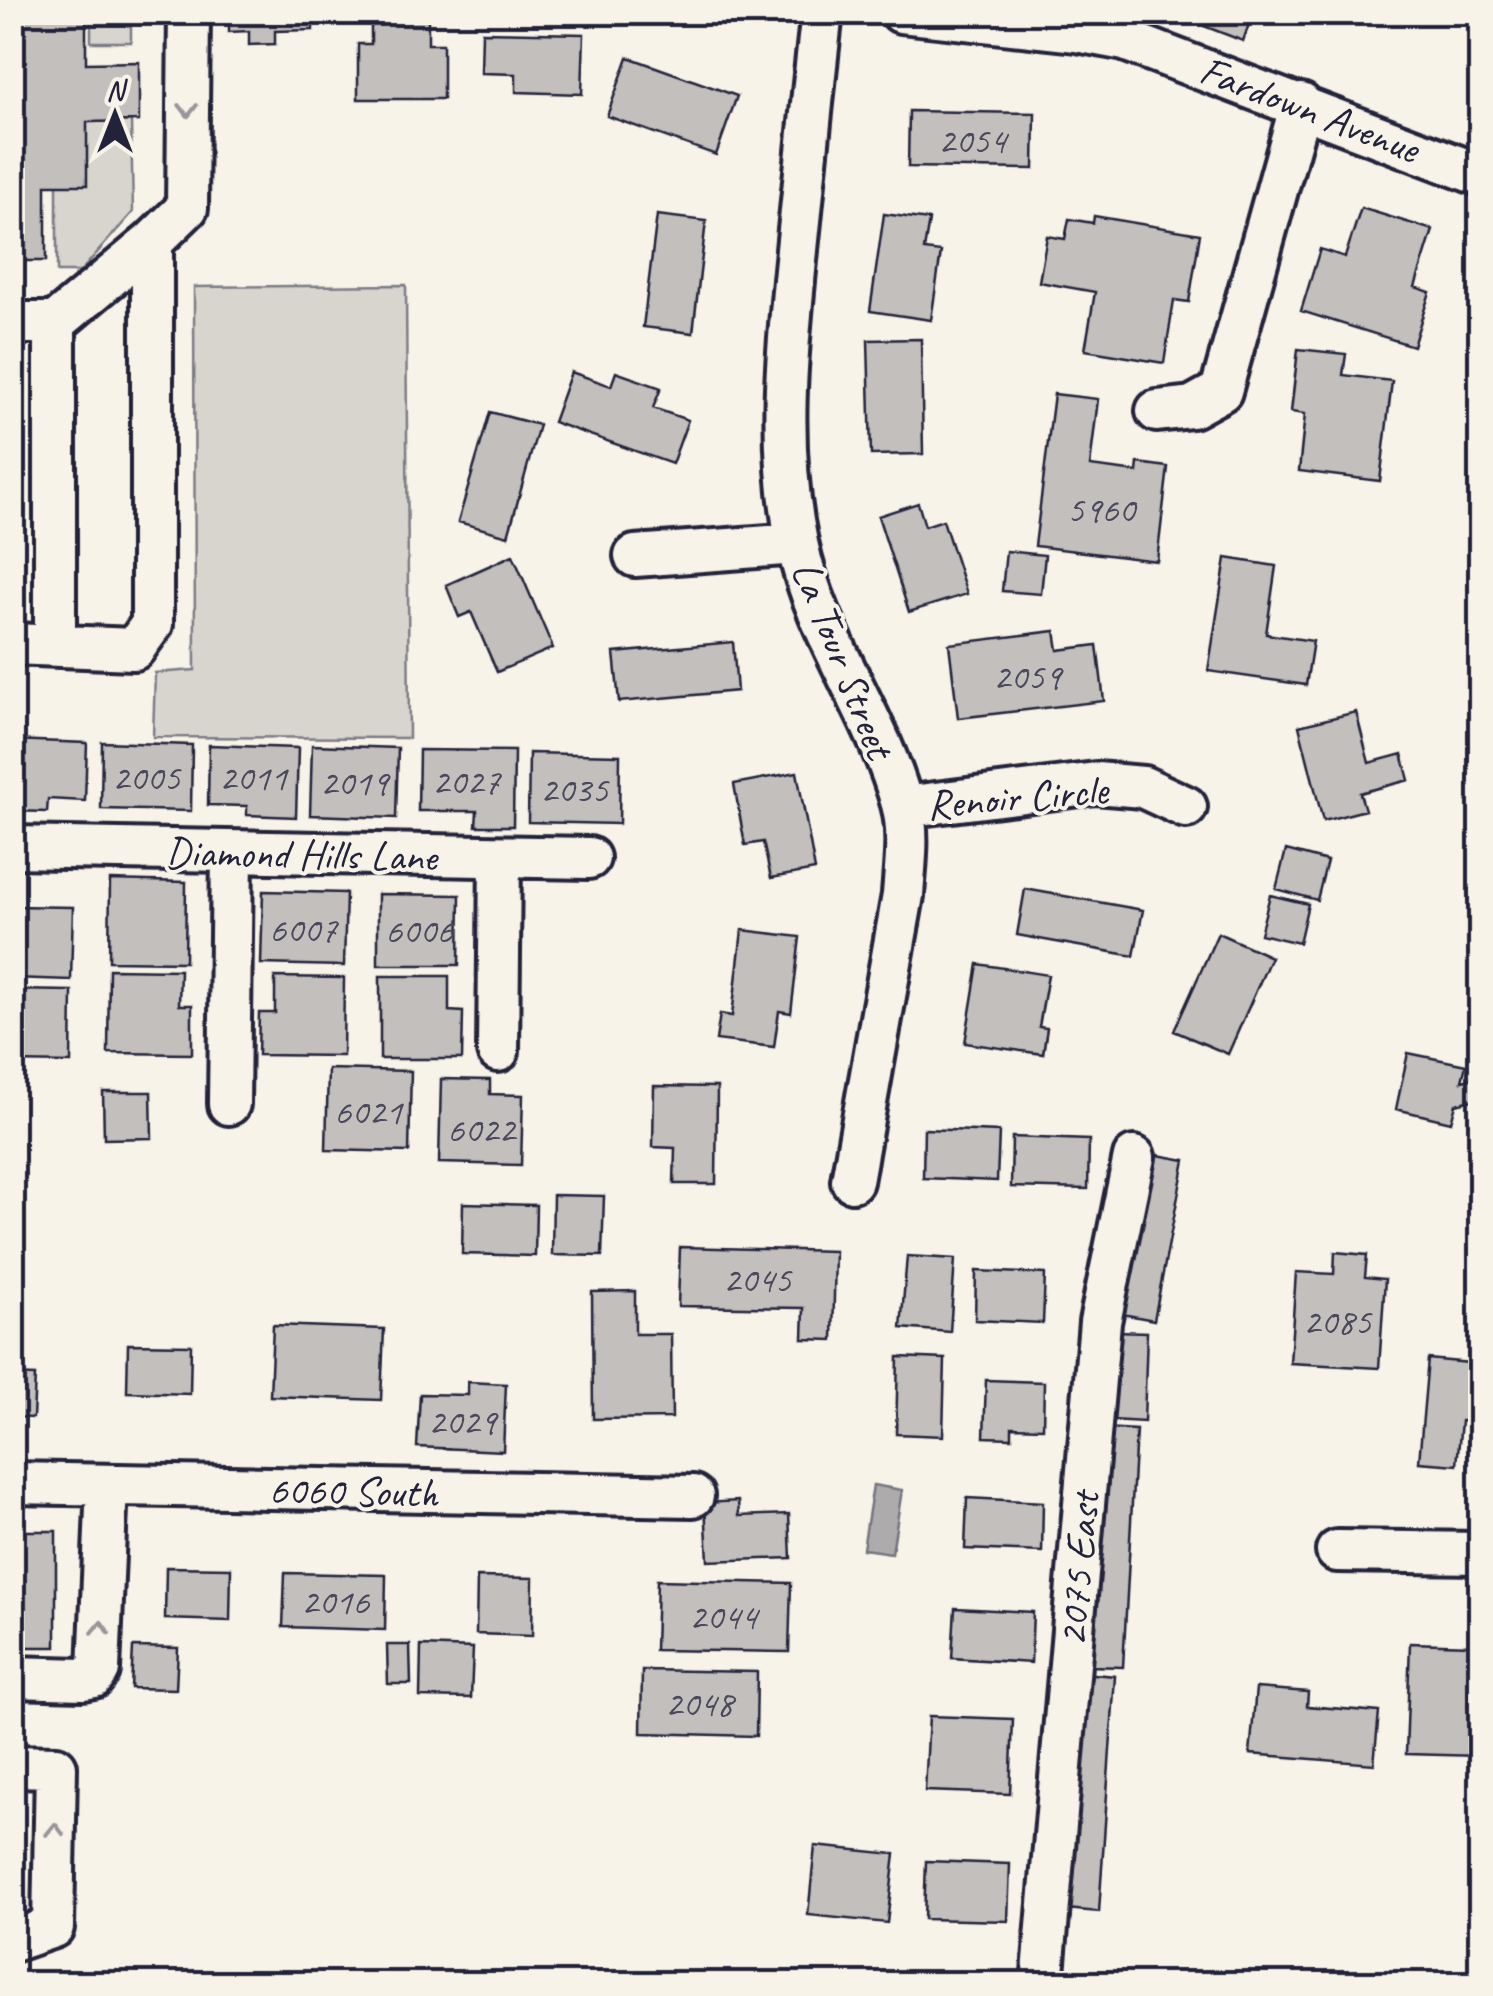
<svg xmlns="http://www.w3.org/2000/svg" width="1493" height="1996" viewBox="0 0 1493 1996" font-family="Caveat,sans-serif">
<rect width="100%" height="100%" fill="#f7f3e8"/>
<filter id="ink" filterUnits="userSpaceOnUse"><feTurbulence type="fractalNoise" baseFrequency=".01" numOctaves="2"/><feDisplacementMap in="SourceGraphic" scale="20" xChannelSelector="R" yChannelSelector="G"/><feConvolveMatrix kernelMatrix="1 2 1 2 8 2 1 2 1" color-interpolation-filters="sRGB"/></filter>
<g filter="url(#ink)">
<!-- green -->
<path fill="#d8d5cf" stroke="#7d7c85" stroke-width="2.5" d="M91,13H131V42H91Z
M131,121L133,212L80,272H57V185L87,122Z
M406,285L409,738L153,737L155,673L195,670L194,287Z"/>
<!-- water -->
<path fill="#aeabad" stroke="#76747f" stroke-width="2.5" d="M873,1485L902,1490L892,1553L863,1549Z"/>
<!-- building -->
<path fill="#c2bfbd" stroke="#22223b" stroke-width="2.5" d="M12,12H86V63L139,62V121L87,122V185H46V261H12Z
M229,12H313V30L275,31V44L249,45V31L229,32Z
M371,12H428V44H443V99H358V44H371Z
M1209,12H1242L1252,16L1243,41L1204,26Z
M482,32L584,34L582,94L516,92V74L481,73Z
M628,57L737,96L716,155L607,116Z
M909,111L1035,113L1034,169L908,167Z
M1361,208L1433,230L1415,287L1430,292L1413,346L1301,311L1320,249L1345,257Z
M884,214L929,220L924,250L941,252L931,320L870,311Z
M657,215L706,221L693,333L643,327Z
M1094,216L1200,234L1189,302L1174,300L1164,363L1085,350L1095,292L1039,282L1047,236L1065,239L1069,219L1093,223Z
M921,339L923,454L871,455L868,340Z
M1298,349L1346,354L1343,375L1392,381L1380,481L1299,471L1305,414L1291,412Z
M571,372L611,386L616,372L661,388L653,408L688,420L672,464L553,422Z
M1054,394L1098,399L1090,466L1137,472L1138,463L1168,467L1157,561L1035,546Z
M490,412L539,425L508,536L458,522Z
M918,503L925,526L943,520L967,594L909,612L878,516Z
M1006,551L1045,555L1041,594L1002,591Z
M513,555L553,648L497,672L471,612L459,617L446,585Z
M1226,558L1276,566L1266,634L1313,641L1306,685L1208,671Z
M1055,631L1058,650L1097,645L1104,701L958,718L949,644Z
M733,642L737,691L619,702L614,653Z
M1356,712L1369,763L1402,754L1409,780L1360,793L1365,810L1323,821L1299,726Z
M12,740L87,743L85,801L48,799L47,812L12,811Z
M102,742L192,745L191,811L101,809Z
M209,745L298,748L296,817L247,815V806L208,805Z
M312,745L398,748L396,818L310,815Z
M419,750L514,751L513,826H476L477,811H418Z
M529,753L620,755L619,824L528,822Z
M797,772L815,870L771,878L763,842L745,845L734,784Z
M1286,850L1327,861L1317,900L1276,889Z
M110,880L186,882L185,962L109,961Z
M1025,889L1143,910L1134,956L1017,935Z
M263,891L346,893L344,966L261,964Z
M378,894L460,895L459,965H378Z
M1270,895L1308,904L1299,943L1260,934Z
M12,906L73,907L71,980L12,978Z
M742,930L800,937L791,1013L779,1011L774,1047L716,1040L720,1014L732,1016Z
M1218,933L1271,957L1228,1054L1174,1031Z
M978,964L1048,975L1039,1027L1047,1028L1043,1054L965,1043Z
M109,969L180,970L179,1005H192V1054L108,1053Z
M380,976H449V1011L463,1012L462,1059H380Z
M275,977L344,978L343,1056L258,1055L259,1013H275Z
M12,990L72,991L71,1063L12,1062Z
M1408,1053L1466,1065L1462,1081L1480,1077V1118L1476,1099L1456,1104L1451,1122L1396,1109Z
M328,1069L411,1071L409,1152L326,1150Z
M441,1079L490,1080V1094L523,1095L521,1165L439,1163Z
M654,1086L717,1087L716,1184H674L675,1148L653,1147Z
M103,1092H151L152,1138L104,1139Z
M924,1129L999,1132L997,1181L923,1178Z
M1012,1137L1089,1140L1088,1189L1011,1187Z
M1152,1154L1185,1160L1154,1320L1122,1314Z
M553,1195L604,1196L602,1256L552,1255Z
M463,1203L536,1205L535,1256L462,1254Z
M680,1247L835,1251L833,1340L803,1339L804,1308L678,1306Z
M1335,1252L1367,1255L1365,1277L1385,1279L1379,1368L1290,1363L1296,1272L1334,1274Z
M907,1256L955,1259L950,1332L901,1328Z
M976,1271L1045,1274L1043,1323L975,1320Z
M635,1291V1334H671L672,1418L593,1419L592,1292Z
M273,1325L384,1329L381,1400L270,1396Z
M1114,1331L1147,1332L1144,1422L1111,1420Z
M128,1344L191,1345L190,1394L127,1392Z
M898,1357L945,1359L943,1436L896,1434Z
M1428,1359L1480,1364V1422L1461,1421L1457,1465L1419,1462Z
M12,1375L35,1376L33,1418L12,1417Z
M986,1380L1044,1382L1043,1428L1012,1427V1438L984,1437Z
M468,1382L506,1384L503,1451L417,1447L420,1394L468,1395Z
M1103,1428L1136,1430L1123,1667L1090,1666Z
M967,1498L1043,1502L1042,1552L965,1549Z
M738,1501L739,1516L789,1514L791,1558L708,1561L705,1503Z
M12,1531H56V1647H12Z
M166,1567L231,1568L230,1621L165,1619Z
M285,1573L386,1575L385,1630L283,1627Z
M477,1577L533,1578L532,1636L476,1634Z
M657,1580L791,1583L789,1652L655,1650Z
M955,1608L1033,1612L1031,1663L952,1658Z
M1410,1643L1471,1645L1468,1707L1480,1708V1756L1406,1754Z
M387,1645H410L411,1684H388Z
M421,1646L473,1648L471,1698L420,1697Z
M133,1647L178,1648L176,1689L131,1688Z
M642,1670L757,1672L756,1736L641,1733Z
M1082,1673L1115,1676L1099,1912L1066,1909Z
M1256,1688L1308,1692L1307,1706L1379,1712L1374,1764L1250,1754Z
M929,1716L1013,1719L1010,1794L925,1791Z
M815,1846L895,1854L887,1923L808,1915Z
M926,1861L1010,1864L1008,1921L924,1919Z
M1316,1979L1432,1981V1984H1316Z"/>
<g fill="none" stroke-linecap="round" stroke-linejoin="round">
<!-- minor casing -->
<g stroke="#22223b" stroke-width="48">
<path id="minor" d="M822,12C813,88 806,164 798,240C788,341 776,442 797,543C816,636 877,713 902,804C910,833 905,866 903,895L852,1181
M901,12L1077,31L1125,40L1480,175
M12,323H55L152,242L187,208L189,12
M55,323V645
M1157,411L1192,407L1221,391L1301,104
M635,556L797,544
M12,644L134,649L152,624V242
M903,807L1096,783L1143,787L1186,807
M12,847L589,858
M498,1051L500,857
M229,1104L232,853
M12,1483L693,1496
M1337,1551L1480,1553
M12,1677L83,1679L94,1677L99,1670L107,1485
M12,1766L56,1767L53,1927L12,1941
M1042,1984L1100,1322L1134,1157"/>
</g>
<!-- minor -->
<use href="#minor" stroke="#f7f3e8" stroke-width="40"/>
</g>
<!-- one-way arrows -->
<defs><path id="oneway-chevron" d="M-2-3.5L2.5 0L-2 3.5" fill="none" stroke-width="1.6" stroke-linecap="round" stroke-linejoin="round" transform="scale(2.5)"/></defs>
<g stroke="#97959a">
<use href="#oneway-chevron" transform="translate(188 110) rotate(90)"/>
<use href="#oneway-chevron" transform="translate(101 1628) rotate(-88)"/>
<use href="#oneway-chevron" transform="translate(55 1830) rotate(-89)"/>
</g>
</g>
<g text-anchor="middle" stroke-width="8" stroke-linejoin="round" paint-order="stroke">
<!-- number labels -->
<g font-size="38" fill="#4a495c">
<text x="972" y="153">2054</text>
<text x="1101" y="522">5960</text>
<text x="1027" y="689">2059</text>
<text x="146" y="790">2005</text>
<text x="253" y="790">2011</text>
<text x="466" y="794">2027</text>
<text x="354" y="795">2019</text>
<text x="574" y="802">2035</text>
<text x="303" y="942">6007</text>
<text x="419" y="943">6006</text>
<text x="368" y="1124">6021</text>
<text x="481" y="1142">6022</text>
<text x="757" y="1292">2045</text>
<text x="1337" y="1334">2085</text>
<text x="462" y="1434">2029</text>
<text x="335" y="1614">2016</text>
<text x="723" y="1629">2044</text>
<text x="699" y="1716">2048</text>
</g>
<!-- street labels -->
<g font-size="42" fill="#22223b" stroke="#f7f3e8">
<text transform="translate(1310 108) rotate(21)" y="15">Fardown Avenue</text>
<text transform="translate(844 659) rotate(68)" y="15">La Tour Street</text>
<text transform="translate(1017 796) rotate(-5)" y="15">Renoir Circle</text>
<text transform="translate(301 853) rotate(1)" y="15">Diamond Hills Lane</text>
<text transform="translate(353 1490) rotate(1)" y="15">6060 South</text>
<text transform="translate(1077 1569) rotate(-85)" y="15">2075 East</text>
</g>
</g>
<!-- margin -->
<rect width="1493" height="1996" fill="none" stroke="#f7f3e8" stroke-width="50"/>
<rect x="25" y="25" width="1443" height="1946" fill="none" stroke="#22223b" stroke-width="4" filter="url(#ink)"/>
<!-- north arrow -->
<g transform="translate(115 115)" stroke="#f7f3e8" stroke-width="8" paint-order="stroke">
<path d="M0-8L18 38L0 25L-18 38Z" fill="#22223b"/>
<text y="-15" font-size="28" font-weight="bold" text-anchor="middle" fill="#22223b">N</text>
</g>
</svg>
